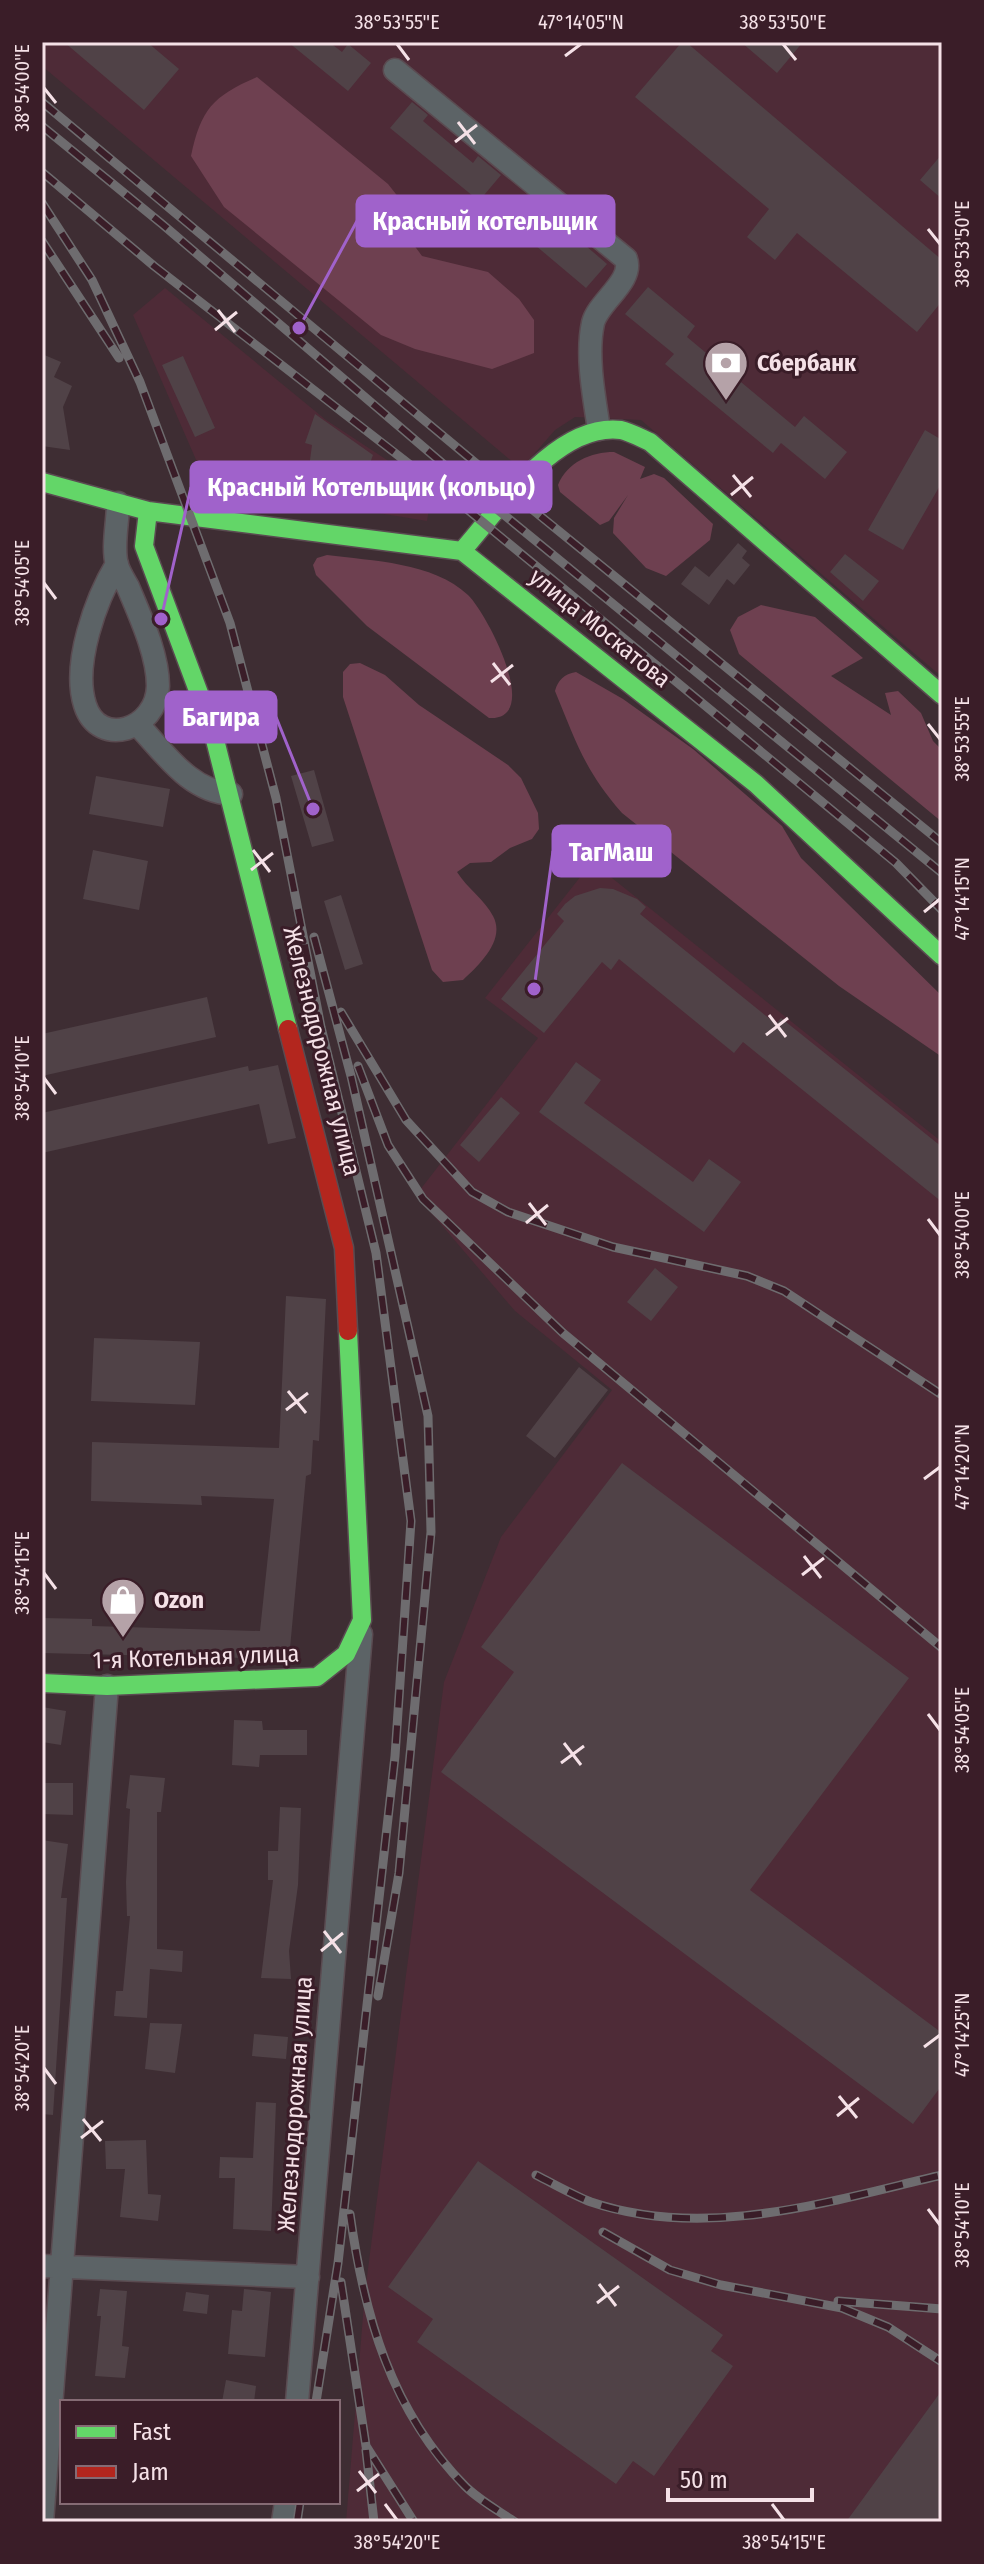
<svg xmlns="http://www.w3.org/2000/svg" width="984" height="2564" viewBox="0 0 984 2564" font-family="'Fira Sans Condensed',sans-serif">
<rect width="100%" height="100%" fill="#3e2d33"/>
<!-- built -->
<path fill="#4e2b37" d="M42,42H942V677L641,420L575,417L555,430L521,469L42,66Z
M165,288L326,420L387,460L430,504L427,521L207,485L133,315Z
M592,862L942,1142V2522H346L365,2292L444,1682L501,1537L612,1390L515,1311L416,1195L538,1038L485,998Z"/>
<!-- green -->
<path fill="#6e4050" d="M257,77L388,184L403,203L408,237L422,256L488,272L519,299L534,320V353L492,369L415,349L381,335L224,207L191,156C201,109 213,96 257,77Z
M614,452L645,467L640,479L654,474L664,478L713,524L710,540L666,576L646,568L613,533L614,518L628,495L609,521L600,525L560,492L558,485C567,462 591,452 614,452Z
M327,555C372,561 433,562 468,595C486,612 544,721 489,718L367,626L316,575L313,565L317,558Z
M761,605L815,617L863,658L831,676L891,715L885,693L898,691L921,713L933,741L942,750V822L739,654L730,630L738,617Z
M360,663L385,675L419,705L508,765L521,778L538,813L539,829L532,839L510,848L491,862L470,863L457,872C467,888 485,900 493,916C506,940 479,965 463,980L443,982L432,970L343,697V672L350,664Z
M576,672L623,699L693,749L782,826L801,858L942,996V1057L839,986L622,813C585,771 576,742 555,691C558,680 564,674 576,672Z"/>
<!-- building -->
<path fill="#504247" d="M64,42H147L179,69L144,110Z
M288,42H329L342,52L348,44L371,63L348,91Z
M682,42H686L942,260V301L917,332L797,233L775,260L747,237L769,209L635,97Z
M741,42H803L777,73Z
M412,102L428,115L423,121L473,163L478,156L501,175L479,201L390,128Z
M942,154V199L920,180Z
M550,215L607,264L586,288L529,240Z
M648,287L695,326L687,337L795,427L804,416L847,452L825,479L781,443L773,453L665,364L674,354L625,314Z
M42,354L61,362L54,377L72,386L63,407L70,450L42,446Z
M183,356L215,428L195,437L162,365Z
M315,414L373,455L366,474L362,505L305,498L312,445L305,443Z
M925,430L942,440V482L903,550L868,530Z
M738,543L747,551L742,558L750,565L734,585L727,579L709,605L681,584L695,566L709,577Z
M845,554L879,581L863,601L830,572Z
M314,770L334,841L312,847L291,776Z
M96,776L170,789L163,827L89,814Z
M93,850L148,861L139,910L83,899Z
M600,888L613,889L637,899L646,907L640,914L776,1024L781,1018L942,1147V1202L743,1042L734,1053L619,959L611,970L602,962L544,1033L501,999L564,921L557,914L565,904L575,896Z
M341,895L363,964L345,970L324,901Z
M207,997L216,1037L42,1076V1034Z
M576,1062L601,1080L584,1103L693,1182L709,1159L741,1182L704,1232L539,1112Z
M278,1065L296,1138L268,1144L259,1104L42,1153V1113L248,1066L249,1071Z
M501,1097L520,1113L479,1162L460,1145Z
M655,1268L678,1287L651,1321L627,1302Z
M286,1296L326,1299L319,1441L313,1440L311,1474L306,1476L289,1659L42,1653V1618L92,1619V1626L260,1631L274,1499L201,1496L202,1505L91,1501L92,1442L279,1448Z
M94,1338L200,1342L195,1405L91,1401Z
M579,1367L608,1390L555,1458L526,1436Z
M622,1463L909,1678L750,1890L942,2033V2085L913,2124L441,1772L514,1672L481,1647Z
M42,1707L66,1711L61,1745L42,1742Z
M234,1720L262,1721L263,1730H307V1755H260L259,1767L232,1765Z
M130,1775L165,1778L161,1812H157V1949L183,1951L182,1972L150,1969L147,2018L114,2016L116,1991H123L130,1916H127L126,1882L130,1809L126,1808Z
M42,1783H73V1815L42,1814Z
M280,1807L301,1808L298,1885L289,1951L291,1979L261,1978L273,1880H268V1851H278Z
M42,1840L68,1844L61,1898H67L53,2115L42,2114Z
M150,2023L182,2024L175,2073L145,2069Z
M254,2034L288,2037L286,2059L252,2056Z
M256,2102L276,2103L271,2231L233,2229L235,2178H219L220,2157L253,2158Z
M146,2140L148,2194L161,2195L158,2221L120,2217L125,2169H106L105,2141Z
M478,2161L723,2335L711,2351L733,2366L654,2476L633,2461L616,2484L417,2342L433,2319L388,2287Z
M100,2289L127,2291L122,2346L129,2347L125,2378L95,2376L101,2316H97Z
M244,2289L271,2292L265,2357L228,2354L232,2310L242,2311Z
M186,2292L209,2295L207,2314L183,2311Z
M226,2380L256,2386L254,2402H222Z
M942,2390V2512L935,2522H846Z"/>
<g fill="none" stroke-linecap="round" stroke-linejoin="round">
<!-- street casing -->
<g stroke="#5a4b51" stroke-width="25">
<path id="street" d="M395,70L626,259C634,281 598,302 593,323C586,355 594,397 599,429
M117,564C96,599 72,664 85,705C99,749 157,730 158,686C158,654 140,616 128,587C124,580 119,572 117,565C112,547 118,522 118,503
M138,725C165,753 189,791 231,794
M42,2266L308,2277
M297,2402L361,1634
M42,2522L107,1686
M283,2522L286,2502"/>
</g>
<!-- fast casing -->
<g stroke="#5a4b51" stroke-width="21">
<path id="fast" d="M42,482L148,511L462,551L756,784L942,956
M148,511L144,546L212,728L288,1029
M462,551C499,509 557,422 621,430C630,432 641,438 650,442L942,695
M42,1683L107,1686L317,1677L346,1654L362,1620L348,1331"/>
</g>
<!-- jam casing -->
<g stroke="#5a4b51" stroke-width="21">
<path id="jam" d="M288,1029L344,1248L348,1331"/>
</g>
<!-- street -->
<use href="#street" stroke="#5c6366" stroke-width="22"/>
<!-- fast -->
<use href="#fast" stroke="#63d668" stroke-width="18"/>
<!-- jam -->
<use href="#jam" stroke="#b3261e" stroke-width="18"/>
<!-- rail casing -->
<g stroke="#6e6c6f" stroke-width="9">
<path id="rail" d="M42,102L490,475L942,843
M42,126L162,224L476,492L942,873
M42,172L154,266L462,505L896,863L942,910
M42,203L92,280L140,382L230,623L276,798L321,1027L376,1253L411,1521L395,1756L338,2263L316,2402
M42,241L119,358
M314,937L351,1076L428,1416L431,1532L399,1873L378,1996
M341,1012L406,1120L472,1192L508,1212L613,1247L747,1276L784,1291L942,1395
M358,1066L388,1145L423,1199L563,1333L942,1648
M536,2175C554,2184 573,2195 591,2202C706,2241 830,2201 942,2175
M350,2214C364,2315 391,2411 465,2486C479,2500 499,2511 515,2522
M603,2232L670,2270L721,2285L842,2308L888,2327L942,2362
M341,2282L366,2446L414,2522
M838,2301L942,2309
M366,2450L374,2522
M297,2522L300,2502"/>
</g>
<!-- rail -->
<use href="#rail" stroke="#3a1d28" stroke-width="6" stroke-dasharray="18" stroke-linecap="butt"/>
</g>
<!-- ticks -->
<path fill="none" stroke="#f5e1e7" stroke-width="3" d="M397,44L409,60M783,44L796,60M565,56L581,44M44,88L56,103M458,122L475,144M455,142L477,125M928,229L940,244M218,310L235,332M215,330L237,312M733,475L751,497M731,495L753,477M44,583L56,599M493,663L510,685M491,682L513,665M928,724L940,739M253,850L270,872M251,870L273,853M924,912L940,899M769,1015L786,1037M766,1035L788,1018M44,1078L56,1094M529,1203L546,1225M928,1219L940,1235M526,1223L548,1205M288,1391L306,1413M286,1410L308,1393M924,1479L940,1467M804,1556L821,1578M44,1573L56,1589M802,1575L824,1558M928,1714L940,1730M564,1743L581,1765M561,1763L584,1746M324,1931L341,1953M321,1951L343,1933M924,2047L940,2035M44,2068L56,2084M839,2096L857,2118M837,2116L859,2098M83,2119L101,2141M81,2138L103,2121M928,2209L940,2225M599,2284L616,2306M597,2303L619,2286M359,2471L376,2493M357,2491L379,2474M385,2504L397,2520M772,2504L784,2520"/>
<!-- icons -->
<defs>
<g id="bank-pin" transform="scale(2.3)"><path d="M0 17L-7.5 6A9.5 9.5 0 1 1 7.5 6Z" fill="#b5a2a8" stroke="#3a1d28"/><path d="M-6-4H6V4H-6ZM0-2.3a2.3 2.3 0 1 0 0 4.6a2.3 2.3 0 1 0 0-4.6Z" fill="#fff"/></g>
<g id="shop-pin" transform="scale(2.3)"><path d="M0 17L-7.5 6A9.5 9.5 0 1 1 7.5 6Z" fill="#b5a2a8" stroke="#3a1d28"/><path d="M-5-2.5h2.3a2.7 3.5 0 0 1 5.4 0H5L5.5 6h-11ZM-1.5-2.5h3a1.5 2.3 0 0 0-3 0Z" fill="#fff"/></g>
</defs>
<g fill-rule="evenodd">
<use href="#bank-pin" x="726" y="363"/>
<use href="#shop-pin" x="123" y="1600"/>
</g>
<g text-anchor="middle" stroke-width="6" stroke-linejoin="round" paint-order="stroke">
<!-- poi labels -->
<g font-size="24" font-weight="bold" fill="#f5e1e7" stroke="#3a1d28" text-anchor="start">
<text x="757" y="371">Сбербанк</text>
<text x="154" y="1608">Ozon</text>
</g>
<!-- street labels -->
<g font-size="24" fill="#f5e1e7" stroke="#3a1d28">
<text transform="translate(600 628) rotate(39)" y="8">улица Москатова</text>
<text transform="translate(322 1051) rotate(76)" y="8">Железнодорожная улица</text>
<text transform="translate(196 1657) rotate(-2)" y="8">1-я Котельная улица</text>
<text transform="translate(295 2104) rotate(-86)" y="8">Железнодорожная улица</text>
</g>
</g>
<!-- callouts -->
<path fill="none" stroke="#a062cb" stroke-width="3" d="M299 328L357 221M161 619L191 487M313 809L276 717M534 989L553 851"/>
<g fill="#a062cb" stroke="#3a1d28" stroke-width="3">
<circle cx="299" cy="328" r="8"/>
<circle cx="161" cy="619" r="8"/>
<circle cx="313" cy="809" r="8"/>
<circle cx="534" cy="989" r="8"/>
</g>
<g fill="#a062cb" stroke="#a062cb" stroke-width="3">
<rect x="357" y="196" width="257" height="50" rx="8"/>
<rect x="191" y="462" width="360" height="50" rx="8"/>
<rect x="166" y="692" width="110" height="50" rx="8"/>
<rect x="553" y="826" width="117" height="50" rx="8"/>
</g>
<g font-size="26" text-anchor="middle" font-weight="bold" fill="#fff">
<text x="485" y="230">Красный котельщик</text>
<text x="371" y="496">Красный Котельщик (кольцо)</text>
<text x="221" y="726">Багира</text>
<text x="611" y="861">ТагМаш</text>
</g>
<!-- border -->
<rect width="984" height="2564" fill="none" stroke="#3a1d28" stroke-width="88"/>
<!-- legend -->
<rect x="60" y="2400" width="280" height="104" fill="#3a1d28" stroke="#856b74" stroke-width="2"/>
<rect x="76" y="2426" width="40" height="12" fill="#63d668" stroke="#856b74" stroke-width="2"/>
<text x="132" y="2440" font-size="24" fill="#f5e1e7">Fast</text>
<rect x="76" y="2466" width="40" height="12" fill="#b3261e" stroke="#856b74" stroke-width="2"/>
<text x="132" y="2480" font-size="24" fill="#f5e1e7">Jam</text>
<!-- scale -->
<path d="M668 2488v12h144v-12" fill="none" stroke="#f5e1e7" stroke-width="4"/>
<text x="680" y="2488" font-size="24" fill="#f5e1e7" stroke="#3a1d28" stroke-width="6" paint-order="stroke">50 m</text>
<rect x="44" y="44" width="896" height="2476" fill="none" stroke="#f5e1e7" stroke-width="3"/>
<g font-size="20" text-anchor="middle" fill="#f5e1e7">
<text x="397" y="29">38°53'55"E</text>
<text x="581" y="29">47°14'05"N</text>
<text x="783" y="29">38°53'50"E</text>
<text transform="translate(22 88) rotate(-90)" y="7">38°54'00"E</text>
<text transform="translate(962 244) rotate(-90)" y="7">38°53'50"E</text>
<text transform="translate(22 583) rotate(-90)" y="7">38°54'05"E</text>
<text transform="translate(962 739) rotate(-90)" y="7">38°53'55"E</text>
<text transform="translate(962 899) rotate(-90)" y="7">47°14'15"N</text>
<text transform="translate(22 1078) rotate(-90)" y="7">38°54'10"E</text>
<text transform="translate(962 1235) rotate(-90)" y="7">38°54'00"E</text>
<text transform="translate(962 1467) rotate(-90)" y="7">47°14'20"N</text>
<text transform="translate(22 1573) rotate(-90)" y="7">38°54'15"E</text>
<text transform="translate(962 1730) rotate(-90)" y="7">38°54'05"E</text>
<text transform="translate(962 2035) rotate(-90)" y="7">47°14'25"N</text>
<text transform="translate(22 2068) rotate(-90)" y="7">38°54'20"E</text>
<text transform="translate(962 2225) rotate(-90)" y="7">38°54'10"E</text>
<text x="397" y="2549">38°54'20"E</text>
<text x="784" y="2549">38°54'15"E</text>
</g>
</svg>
